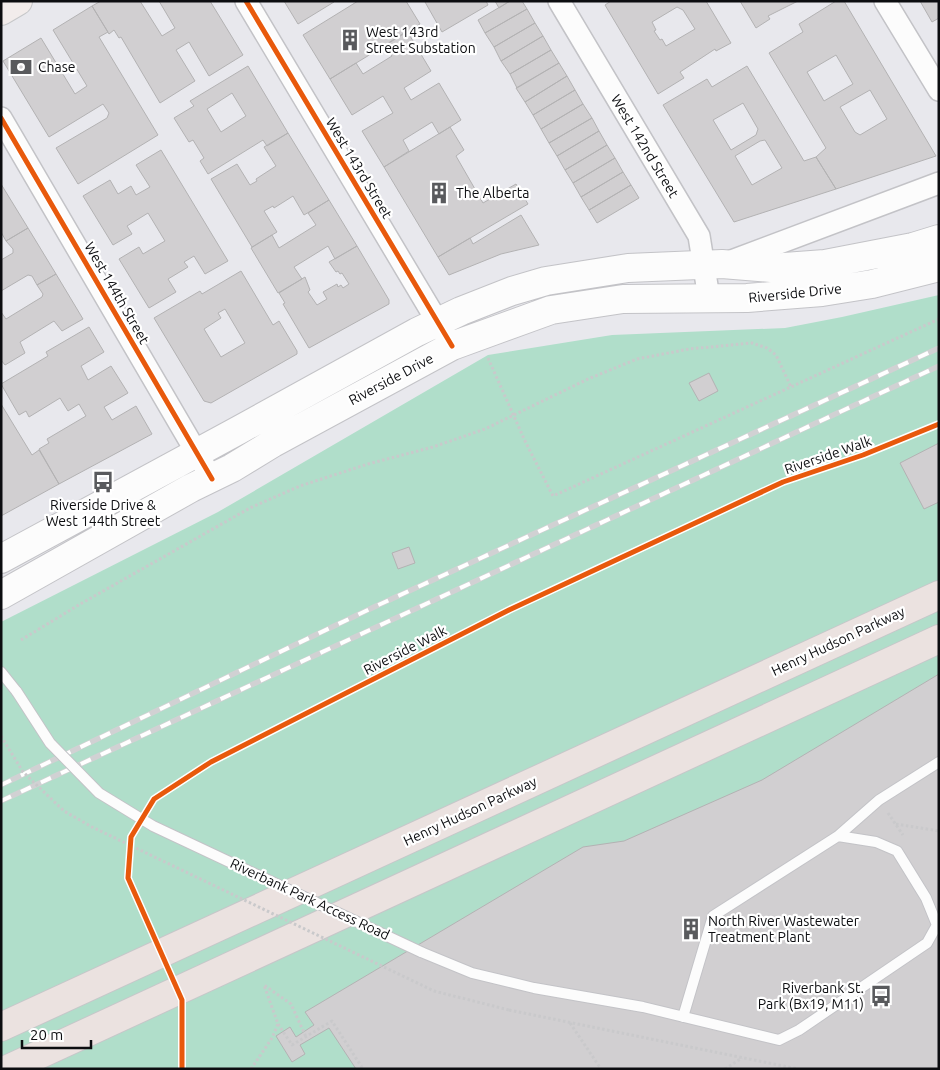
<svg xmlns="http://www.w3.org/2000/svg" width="940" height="1070" viewBox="0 0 940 1070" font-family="Ubuntu,sans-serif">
<rect width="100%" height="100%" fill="#e8e8ed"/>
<!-- green -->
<path fill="#b0deca" d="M939,295V1069H1V622L218,512L488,355L612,335L785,328L842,317Z"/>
<!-- building -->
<path fill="#d1cfd1" stroke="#b3b2b3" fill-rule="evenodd" d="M101,1H140L162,36L175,28L159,1H210L243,55L209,76L189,42L176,50L195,81L160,103L121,37L119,38L114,30L109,34L92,6Z
M284,1H334V2L298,24Z
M358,1H406L420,24L330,79L303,35Z
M427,1H486L488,5L442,32L425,2Z
M495,1H510L499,8Z
M510,1H522L527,9L485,33L478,20Z
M611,1H706L731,43L716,51L715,49L680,72L684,78L658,94L605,5ZM677,7L683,10L695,29L666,46L662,39L660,40L654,31L656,30L652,22Z
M740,1H798L768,16L770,19L756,28Z
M836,1H844L936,156L836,189L816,157L826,148L769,53L803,32L799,24ZM836,55L853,84L824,101L807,72ZM870,90L887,119L860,135L855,132L840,107Z
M920,1H939V18L932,22Z
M92,6L108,32L99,37L158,135L78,184L56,148L107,118L109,113L103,104L49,137L3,61L41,38L75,94L87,86L53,30Z
M527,9L535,23L494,47L485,33Z
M535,23L543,36L501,61L494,47Z
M407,31L431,71L404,88L411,100L439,83L461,120L439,134L432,122L403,140L409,151L384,167L362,131L393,113L383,96L352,115L330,79L356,63L363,74L392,56L385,45Z
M543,36L551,50L510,74L501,61Z
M551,50L559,63L517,88L510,74Z
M559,63L567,76L525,102L516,88Z
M248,66L288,133L267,146L263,140L208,174L200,161L204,158L193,140L189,142L174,118L194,106L190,101ZM232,93L246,116L221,132L207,109Z
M747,66L804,161L816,157L836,189L734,222L663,105L707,79L712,87ZM743,103L758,129L756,135L731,150L713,120ZM765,140L782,168L752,185L735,156L760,141Z
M567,76L575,90L533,115L525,102Z
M575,90L583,104L541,129L533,115Z
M583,104L592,118L549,143L541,129Z
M592,118L599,131L557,156L549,143Z
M450,127L464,150L456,156L483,203L516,184L528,204L438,257L384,167Z
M599,131L607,145L565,170L557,156Z
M288,133L329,200L304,215L293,196L274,208L273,206L264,211L277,232L252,247L211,179L237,164L250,185L257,181L256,179L276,166L264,147Z
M607,145L615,158L573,183L565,170Z
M161,150L228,261L205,274L194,256L184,262L188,267L168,279L176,292L149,308L119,259L139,247L143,254L165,241L148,213L127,226L132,234L113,245L83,196L110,180L118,194L131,186L136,195L150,187L136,165Z
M615,158L623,172L581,197L573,183Z
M623,172L631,185L589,210L581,197Z
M1,184L28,228L6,241L1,232Z
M631,185L639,198L597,223L589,210Z
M329,200L357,246L335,259L328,246L294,267L302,279L278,293L251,248L272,235L279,248L316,225L308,213Z
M521,215L539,245L501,254L449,275L438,257L470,238L473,244Z
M28,228L56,274L37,285L32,276L28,275L1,291V260L13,253V249L6,241Z
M357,246L389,300V304L309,348L283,304L285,303L279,293L305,277L310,290L308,292L317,305L327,299L323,292L337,284L338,287L341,285L343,288L349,284L342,273L340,274L338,271L336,272L329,262Z
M241,271L273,325L279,321L297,351V354L211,403L204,401L154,318L200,291L202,294ZM225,309L245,343L221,357L204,329L221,318L218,313Z
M56,274L83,319L62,331L54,321L20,342L25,353L5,365L1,360V312L6,319L42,297L43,294L37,285Z
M89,327L104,352L81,366L88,380L111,366L128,393L104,407L112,420L136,406L152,434L59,484L39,449L49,443L47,439L86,416L79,404L68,411L60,398L29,417L26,411L19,415L1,384L48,356L46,352Z
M709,373L718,391L699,401L689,383Z
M1,404L32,455L39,450L59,484L1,516Z
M939,443V502L924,509L900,463Z
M409,547L415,563L398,569L392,553Z
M939,674V1069H356L329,1028L300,1045L305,1054L292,1062L276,1036L290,1027L296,1037L314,1025L305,1012L583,847L624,841L762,780Z"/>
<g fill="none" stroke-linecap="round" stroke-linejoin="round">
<!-- lane casing -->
<g stroke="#c3c3c7" stroke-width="12">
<path id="lane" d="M1,672L17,692
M838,836L879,800L939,762
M421,952L472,973L534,988L643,1007L779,1040L799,1030L927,943L937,925L926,898L897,851L876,842L838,836L713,916L683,1017"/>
</g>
<!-- street casing -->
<g stroke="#c3c3c7" stroke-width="24">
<path id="street" d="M246,1L446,336
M559,1L699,236L709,298
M885,1L939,90
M1,118L212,479
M726,263L939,183"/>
</g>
<!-- secondary casing -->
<g stroke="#c3c3c7" stroke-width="30">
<path id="secondary" d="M1,559L239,430L417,332L461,311L512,291L546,281L628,268L722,264L771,268L825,264L913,247L939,239
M1,595L191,488L232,468L273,443L452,346L551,310L623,299L747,298L822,292L872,284L939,267"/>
</g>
<!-- primary casing -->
<g stroke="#c6c7c9" stroke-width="30">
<path id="primary" d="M1,11L18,1"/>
</g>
<!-- highway casing -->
<g stroke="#c6c7c9" stroke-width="30">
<path id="highway" d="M1,1027L939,595
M8,1069L939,639"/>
</g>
<!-- path -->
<path stroke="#c9c9cb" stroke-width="3" stroke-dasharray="2.5 2.5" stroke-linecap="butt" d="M488,358L525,441L553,496L939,319
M21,640L82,603L250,508L300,486L368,464L433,447L485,429L588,379L637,359L689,349L752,343L767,348L776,355L791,387
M888,813L903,835
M896,824L939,831
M509,1010L798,1069
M570,1023L601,1069
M278,1024L292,1045L332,1021L363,1069
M251,1069L272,1038L278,1024L264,985L291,1004L306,1037
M725,1069L742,1058"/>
<!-- lane -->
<use href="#lane" stroke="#fcfcfc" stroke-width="10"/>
<!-- street -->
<use href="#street" stroke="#fcfcfc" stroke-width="21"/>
<!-- secondary -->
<use href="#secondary" stroke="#fcfcfc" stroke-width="28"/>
<!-- primary -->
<use href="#primary" stroke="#f2eceb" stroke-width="28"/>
<!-- highway -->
<use href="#highway" stroke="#ebe2e0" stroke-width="28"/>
<!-- rail casing -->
<g stroke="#d1d1d3" stroke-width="5.5">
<path id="rail" d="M1,785L374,607L939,348
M1,801L939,366"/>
</g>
<!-- rail -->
<use href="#rail" stroke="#fff" stroke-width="4" stroke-dasharray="11" stroke-linecap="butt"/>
<!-- lane-bridge casing -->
<g stroke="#c3c3c7" stroke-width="12" stroke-linecap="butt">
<path id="lane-bridge" d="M17,692L50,743L99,793L153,826L421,952"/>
</g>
<!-- path-bridge -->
<path stroke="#c9c9cb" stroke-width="3" stroke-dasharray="2.5 2.5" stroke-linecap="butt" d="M1,736L23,772L64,811L92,827L434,991L509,1010"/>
<!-- lane-bridge -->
<use href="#lane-bridge" stroke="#fcfcfc" stroke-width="10"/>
<!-- cycleway casing -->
<g stroke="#fff" stroke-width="8">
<path id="cycleway" d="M246,1L452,346
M1,118L212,479
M182,1069V1000L128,878L131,837L154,799L211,762L509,610L783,482L863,455L939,424"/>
</g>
<!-- cycleway -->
<use href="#cycleway" stroke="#e8590c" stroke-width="5"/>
</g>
<!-- icons -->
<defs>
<g id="building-bare" transform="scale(1.725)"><path d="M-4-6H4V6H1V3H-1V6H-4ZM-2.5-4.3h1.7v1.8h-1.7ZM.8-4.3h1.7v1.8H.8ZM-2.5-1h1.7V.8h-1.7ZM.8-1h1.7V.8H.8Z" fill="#595a5d" stroke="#fff" stroke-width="2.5" paint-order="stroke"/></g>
<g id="bank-bare" transform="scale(1.725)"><path d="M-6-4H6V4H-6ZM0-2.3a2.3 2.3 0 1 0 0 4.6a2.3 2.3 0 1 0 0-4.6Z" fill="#595a5d" stroke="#fff" stroke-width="2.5" paint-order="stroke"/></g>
<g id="bus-bare" transform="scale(1.725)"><path d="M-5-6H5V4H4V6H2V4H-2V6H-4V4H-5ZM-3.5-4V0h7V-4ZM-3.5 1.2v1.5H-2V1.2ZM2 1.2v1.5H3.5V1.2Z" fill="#595a5d" stroke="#fff" stroke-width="2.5" paint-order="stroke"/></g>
</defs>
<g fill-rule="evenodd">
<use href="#building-bare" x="350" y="40"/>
<use href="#bank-bare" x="21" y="67"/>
<use href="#building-bare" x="439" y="193"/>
<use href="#bus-bare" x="103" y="482"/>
<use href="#building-bare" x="691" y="929"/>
<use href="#bus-bare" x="881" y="996"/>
</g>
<g text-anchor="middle" stroke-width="4.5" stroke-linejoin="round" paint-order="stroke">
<!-- poi labels -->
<g font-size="14" fill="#0c0d10" stroke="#fff" text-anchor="start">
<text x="366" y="37">West 143rd<tspan x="366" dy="16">Street Substation</tspan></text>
<text x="38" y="72">Chase</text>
<text x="456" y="198">The Alberta</text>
<text x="103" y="510" text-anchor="middle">Riverside Drive &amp;<tspan x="103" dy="16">West 144th Street</tspan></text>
<text x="708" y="926">North River Wastewater<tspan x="708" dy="16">Treatment Plant</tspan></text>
<text x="864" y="993" text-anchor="end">Riverbank St.<tspan x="864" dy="16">Park (Bx19, M11)</tspan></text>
</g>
<!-- street labels -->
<g font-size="14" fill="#0c0d10" stroke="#fff">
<text transform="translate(645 146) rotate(59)" y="5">West 142nd Street</text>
<text transform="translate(359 168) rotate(59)" y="5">West 143rd Street</text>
<text transform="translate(117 293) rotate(60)" y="5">West 144th Street</text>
<text transform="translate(795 293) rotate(-6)" y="5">Riverside Drive</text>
<text transform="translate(391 379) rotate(-28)" y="5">Riverside Drive</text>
<text transform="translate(828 455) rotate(-19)" y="5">Riverside Walk</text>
<text transform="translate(838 641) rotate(-25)" y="5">Henry Hudson Parkway</text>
<text transform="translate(405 650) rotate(-27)" y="5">Riverside Walk</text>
<text transform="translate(470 811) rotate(-25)" y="5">Henry Hudson Parkway</text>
<text transform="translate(310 899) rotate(25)" y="5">Riverbank Park Access Road</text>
</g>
</g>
<!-- border -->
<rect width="940" height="1070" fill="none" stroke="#0c0d10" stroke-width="5"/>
<!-- scale -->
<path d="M22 1040v8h69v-8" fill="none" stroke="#0c0d10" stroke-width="2.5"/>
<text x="30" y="1040" font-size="15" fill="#0c0d10" stroke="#ffffff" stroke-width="4" paint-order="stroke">20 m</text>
</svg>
